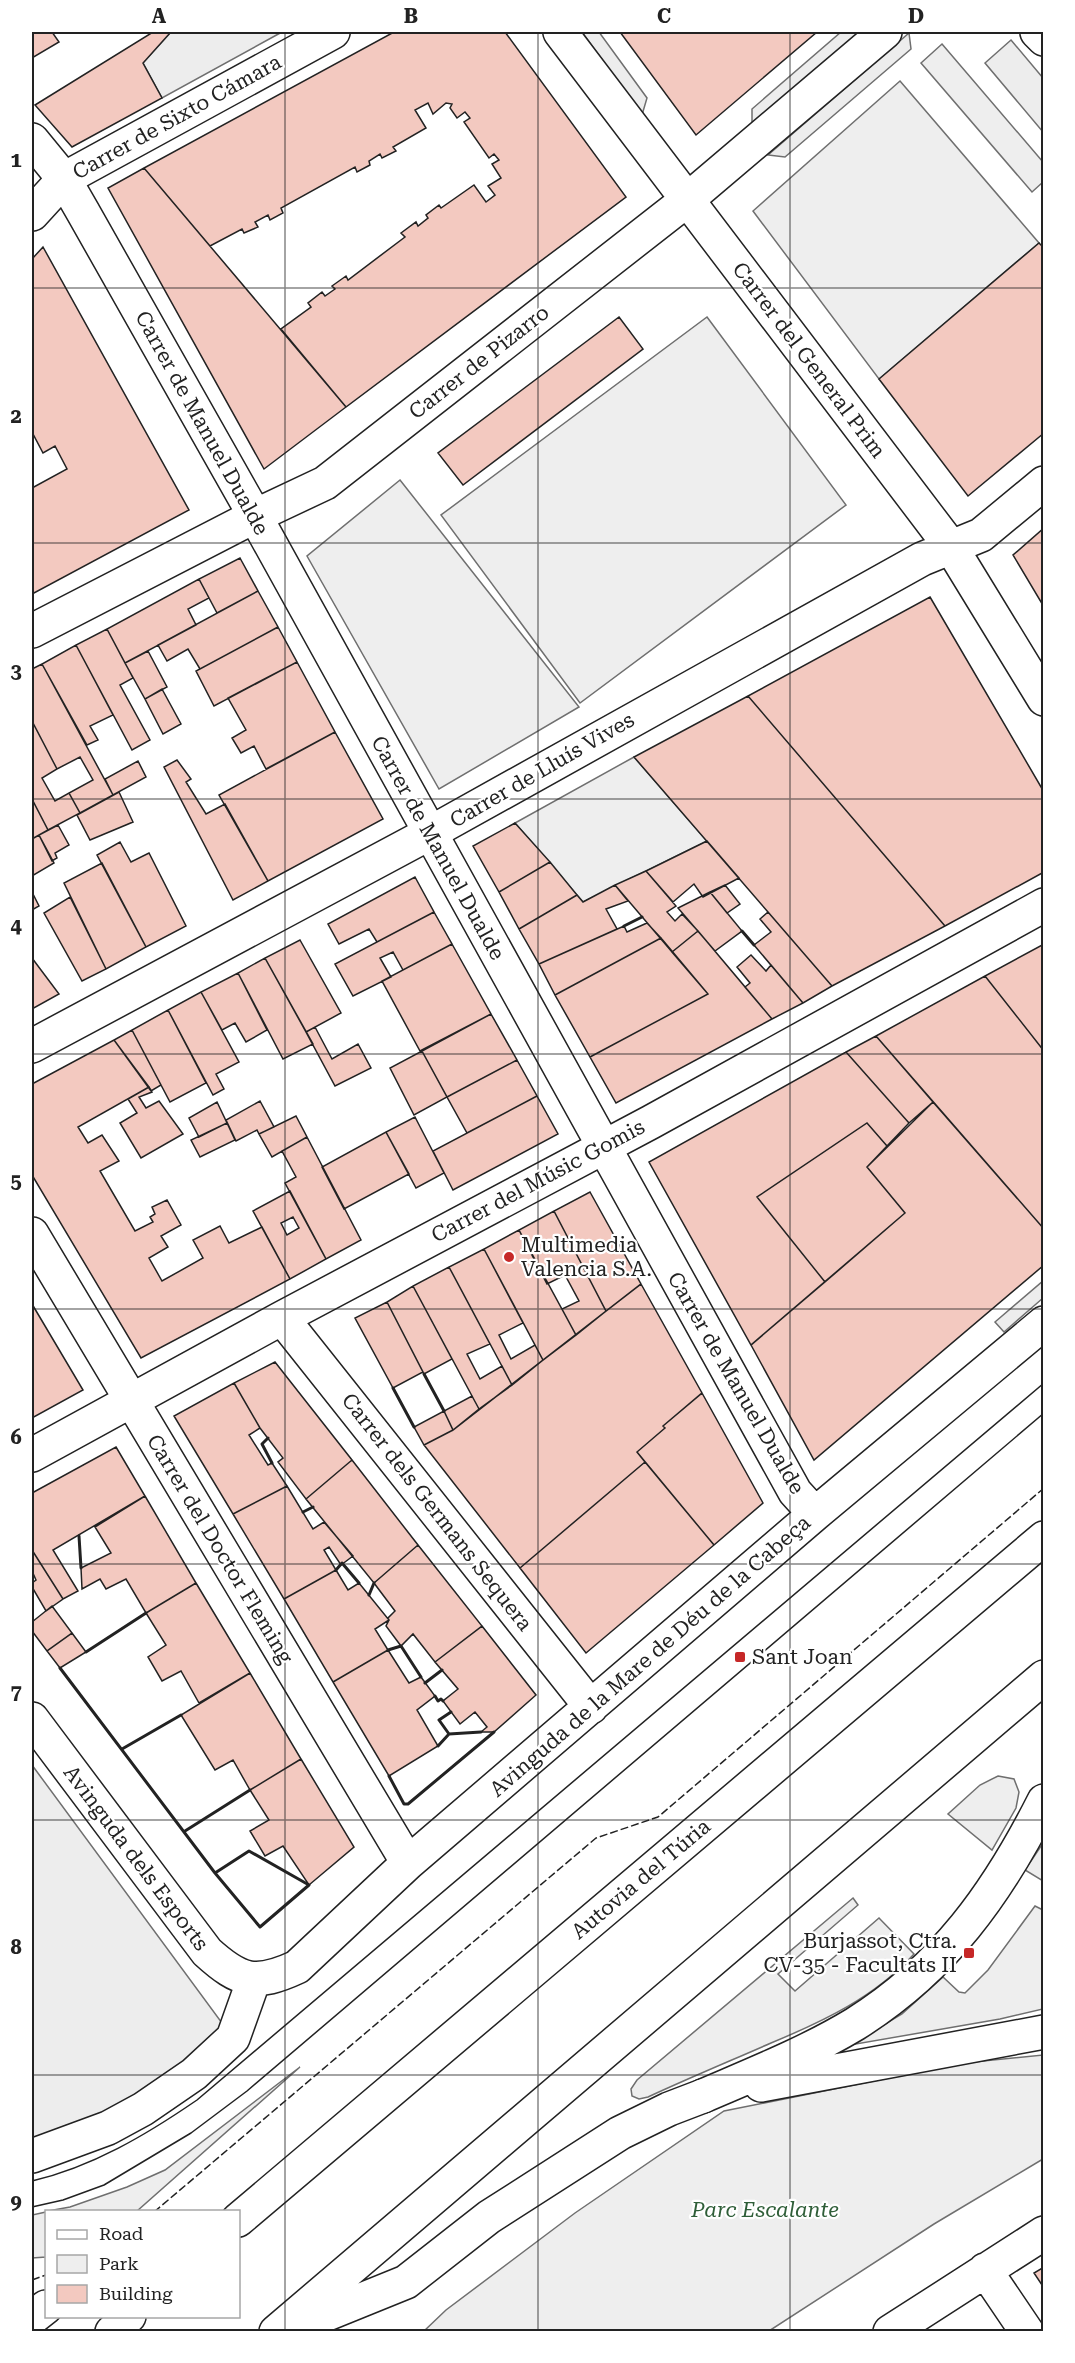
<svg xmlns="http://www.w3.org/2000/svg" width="1075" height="2363" viewBox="0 0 1075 2363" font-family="'Roboto Serif',serif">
<rect width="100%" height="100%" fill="#fff"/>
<!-- green -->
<path fill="#eee" stroke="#6f6f6f" stroke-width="1.5" d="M942,44L1043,162V182L1032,192L921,63Z
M900,81L1039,243L879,379L753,211Z
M707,317L846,505L580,703L441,515Z
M400,480L579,707L439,789L307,556Z
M634,757L707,841L583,902L515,823Z
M998,1776L1014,1779L1019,1792L1016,1808L992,1850L948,1814L980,1785Z
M1043,1843V1881L1025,1870Z
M853,1898L858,1905L778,1974L795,1991L879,1918L914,1954C875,1997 824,2021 771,2043C730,2061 689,2078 648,2097L639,2099L632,2096L631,2089L637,2080Z
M1035,1906L1043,1910V2009L1000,2019L856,2044L860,2039L902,2014L943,1977L959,1992L965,1993L988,1970Z
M1043,2055V2159L934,2224L769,2331L423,2332L446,2310L575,2213L724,2111L963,2063Z
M300,2067L137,2211H48L70,2207L127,2187L165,2170Z
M46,2212V2257L32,2258V2215Z"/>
<!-- parking -->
<path fill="#ededed" stroke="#6f6f6f" stroke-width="1.5" d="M171,32H282L162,98L143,63Z
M582,32H599L647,98L642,115Z
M841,32H861L752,125V109Z
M909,33L911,49L785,157L768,155Z
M1011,40L1043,78V132L985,63Z
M1043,1281V1298L1004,1332L995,1322Z
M32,1765L233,2038L32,2167Z"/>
<!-- building -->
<path fill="#f3c9c0" stroke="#222" stroke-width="1.5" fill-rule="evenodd" d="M32,32H52L59,42L32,58Z
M153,32L170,33L143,63L162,98L72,147L35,105Z
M394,32H505L626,197L346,407L281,329L311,307L308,303L322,292L325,296L335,289L332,286L346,276L348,280L405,237L401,233L416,222L418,226L428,218L426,215L439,205L441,208L474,185L486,202L495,195L488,186L501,178L492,164L499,160L494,154L489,158L464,122L470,118L465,112L457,118L450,108L452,104L446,103L433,114L428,103L415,110L426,128L393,147L396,151L382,158L380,154L369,161L370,165L357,172L355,167L281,208L283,213L270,220L268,215L255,222L258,227L244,233L242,229L210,246L144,168Z
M620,32H817L696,135Z
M144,168L346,407L264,469L108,188Z
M1039,243L1044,248V433L968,496L879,379Z
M43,247L189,510L34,593L32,590V488L67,469L55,446L43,453L32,432V259Z
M619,317L643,349L463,485L438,453Z
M1044,528V607L1013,555Z
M240,558L258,591L217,613L199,579Z
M199,579L209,598L188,609L196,625L125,663L107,629Z
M258,591L278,627L200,669L188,649L167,661L158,645Z
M930,597L1044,792V872L945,926L748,696Z
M278,627L297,662L214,706L196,671Z
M107,629L133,678L120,685L150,740L132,750L76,645Z
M76,645L113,715L90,726L98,740L87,745L42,664Z
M148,651L167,687L145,699L125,663Z
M297,662L335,732L266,769L254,746L241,753L232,738L246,730L228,698Z
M42,664L113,795L80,813L69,793L93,780L80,757L57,769L32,721V669Z
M162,689L181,724L163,734L145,699Z
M748,696L945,926L832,986L634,757Z
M32,721L57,769L42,778L55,801L69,793L80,813L48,830L32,799Z
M335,732L383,819L268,881L219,795Z
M177,760L191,779L186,782L206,814L225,804L268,881L233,900L164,767Z
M138,761L146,777L113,795L105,779Z
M119,792L133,822L90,840L77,815Z
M32,799L48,830L32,839Z
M515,823L550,862L499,892L473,846Z
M58,825L69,845L55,853L57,858L52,861L39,835Z
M39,835L54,863L32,876V839Z
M707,841L739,878L703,897L694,884L673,902L646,871Z
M120,842L131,862L149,853L186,926L146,947L97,855Z
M550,862L577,895L519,929L499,892Z
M102,863L146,947L106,969L64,883Z
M646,871L676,906L667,912L675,921L682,914L698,931L672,952L615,885Z
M415,877L434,912L377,942L369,929L339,944L328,924Z
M615,885L628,901L606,909L617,929L539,964L519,929L577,895L583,902Z
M725,885L740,904L727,913L710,892Z
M32,892L39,906L32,910Z
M710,892L742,931L715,951L678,908Z
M70,897L106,969L82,981L44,913Z
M434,912L452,944L403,970L393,952L380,958L391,977L353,996L335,964Z
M768,912L832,986L803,1003L754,945L771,932L760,919Z
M647,923L661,938L555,995L539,964L624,926L627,932Z
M698,931L772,1019L616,1103L590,1057L708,994L672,952Z
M661,938L708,994L590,1057L555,995Z
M300,940L341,1013L306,1032L265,958Z
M452,944L491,1014L420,1051L382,981Z
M1044,944V1051L985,976Z
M751,955L766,971L771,965L803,1003L772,1019L745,987L750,983L737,967Z
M32,958L59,994L32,1009Z
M265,958L313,1044L283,1059L238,973Z
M238,973L267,1030L246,1042L235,1023L222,1030L201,992Z
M985,976L1044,1051V1229L876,1036Z
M201,992L239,1062L216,1074L224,1089L213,1095L168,1010Z
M168,1010L206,1083L170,1102L132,1030Z
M491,1014L517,1060L447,1097L422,1051Z
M315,1027L332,1059L358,1044L371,1068L335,1086L306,1032Z
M132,1030L161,1085L151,1091L114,1040Z
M876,1036L933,1102L909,1123L846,1052Z
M114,1040L149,1087L78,1127L88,1143L102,1135L119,1161L100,1171L135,1231L153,1222L150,1217L155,1214L152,1207L167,1200L181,1225L161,1236L168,1247L149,1258L162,1281L203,1258L193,1240L220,1226L229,1243L262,1227L290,1279L141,1358L32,1175V1084Z
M422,1051L447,1097L414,1115L390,1068Z
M846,1052L909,1123L887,1146L867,1123L757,1197L825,1282L751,1345L649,1162Z
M517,1060L537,1096L467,1133L447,1097Z
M149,1087L152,1092L139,1097L146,1108L159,1101L183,1134L141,1158L120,1123L137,1113L128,1099Z
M537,1096L558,1134L453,1190L433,1151Z
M260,1101L274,1127L259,1134L257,1130L236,1141L226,1120Z
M217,1102L227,1123L199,1137L189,1118Z
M933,1102L1044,1229V1265L814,1460L751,1345L905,1213L867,1167Z
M296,1116L307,1137L272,1157L259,1134Z
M415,1117L444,1173L416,1188L386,1132Z
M227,1123L235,1140L200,1157L191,1140Z
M867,1123L887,1146L867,1167L905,1213L825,1282L757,1197Z
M386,1132L409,1174L344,1209L322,1167Z
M307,1137L361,1240L326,1259L285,1183L296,1177L282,1151Z
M290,1191L326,1259L290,1279L253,1211ZM293,1217L299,1228L287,1235L281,1223Z
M590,1192L641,1284L606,1311L554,1211Z
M554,1211L606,1311L576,1335L562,1309L579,1301L565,1275L547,1284L519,1230Z
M519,1230L576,1335L543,1360L484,1249Z
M484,1249L523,1323L499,1335L511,1359L535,1345L543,1360L512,1385L449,1267Z
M449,1267L490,1344L467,1354L480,1379L502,1366L512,1385L479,1409L413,1286Z
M641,1284L702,1393L663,1426L665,1428L637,1452L645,1462L520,1568L424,1445L453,1430Z
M413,1286L452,1359L424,1374L387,1302Z
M387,1302L423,1372L393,1388L355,1318Z
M32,1304L83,1390L32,1418Z
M275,1362L352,1460L306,1499L278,1462L283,1458L260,1428L234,1383Z
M234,1383L260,1428L249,1435L268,1465L272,1463L287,1486L233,1514L174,1416Z
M702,1393L763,1503L714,1545L637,1452L665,1428L663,1426Z
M472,1396L479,1409L453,1430L444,1411Z
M444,1411L453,1430L424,1445L414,1427Z
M116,1447L145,1496L53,1550L78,1591L63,1599L32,1550V1493Z
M352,1460L418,1545L374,1583L306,1499Z
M645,1462L714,1545L586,1653L520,1568Z
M287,1486L313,1529L324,1522L353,1556L341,1565L329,1547L324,1550L336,1570L284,1599L233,1514Z
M145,1496L196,1583L146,1613L126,1579L106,1589L100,1579L82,1589L81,1568L111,1553L95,1527Z
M418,1545L482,1626L435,1662L413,1634L401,1646L386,1626L389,1620L388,1618L395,1611L374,1583Z
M32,1550L63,1599L46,1611L32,1587V1583L36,1580L32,1571Z
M336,1570L348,1590L359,1583L389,1620L375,1629L388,1650L333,1682L284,1599Z
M196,1583L250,1673L199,1703L181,1671L162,1681L148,1657L166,1645L146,1613Z
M52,1606L72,1633L47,1651L32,1631V1622Z
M482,1626L536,1695L494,1732H481L487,1727L475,1712L460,1724L443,1701L458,1689L435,1662Z
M72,1633L86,1652L60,1668L47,1651Z
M388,1650L409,1683L421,1677L435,1696L417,1710L438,1746L389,1776L333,1682Z
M250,1673L301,1759L250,1790L233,1760L215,1770L181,1715Z
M301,1759L354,1847L309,1885L283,1846L265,1856L250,1831L269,1820L250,1790Z
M1044,2267V2288L1034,2273Z"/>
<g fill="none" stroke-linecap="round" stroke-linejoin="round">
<!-- minor casing -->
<g stroke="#222" stroke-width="36">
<path id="minor" d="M560,32L951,547L1044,699
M1037,32L1044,39
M32,140L64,179L83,212L255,516L795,1492L815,1514
M32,214L64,179L333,32
M32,631L255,516L325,483L687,200L885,32
M32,1046L430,833L922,559L981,535L1044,483
M32,1234L408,1863
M282,1318L591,1707
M32,1455L282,1318L651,1122L1044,905
M32,1719L207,1952C240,1982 256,1986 297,1967L408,1863L815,1514L1044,1323
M761,2085L1044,2032
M703,2096C754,2074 807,2053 855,2024C944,1968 997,1894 1044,1801
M32,2156L108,2128L143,2109L194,2074L233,2038L254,1979
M985,2270L1027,2332
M32,2318L46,2307
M890,2332L1044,2233"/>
</g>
<!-- highway casing -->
<g stroke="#222" stroke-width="36">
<path id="highway" d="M238,2220L1044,1538
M295,2327L406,2282L489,2217L620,2133L669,2109L703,2096
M112,2332L129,2316
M276,2332L1044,1677"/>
</g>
<!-- minor -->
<use href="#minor" stroke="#fff" stroke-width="33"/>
<!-- highway -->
<use href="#highway" stroke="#fff" stroke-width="33"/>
<!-- tram -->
<path stroke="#222" stroke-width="1.5" d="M32,2181C92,2167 146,2135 197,2100L1044,1383
M32,2207L63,2200L104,2185L191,2133L247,2091L1044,1413"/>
<!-- fence -->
<path stroke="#222" stroke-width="1.5" stroke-dasharray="8 3" stroke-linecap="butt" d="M154,2212L596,1838L658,1817L1044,1488
M32,2280L46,2275"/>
<!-- wall -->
<path stroke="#222" stroke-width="3" d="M624,926L642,917
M742,931L754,945
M424,1374L444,1411
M393,1388L414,1427
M268,1438L262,1444L272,1463
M303,1512L313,1507
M79,1536L81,1568
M336,1570L342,1563L359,1583
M369,1595L374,1583
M388,1650L401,1646L421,1677
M86,1652L146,1613
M60,1668L215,1873L260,1927L309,1885L249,1851L215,1873
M425,1683L442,1670
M435,1696L438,1701L441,1699L443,1701
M449,1734L439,1720L451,1712
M438,1746L449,1734L481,1732
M122,1749L181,1715
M389,1776L404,1804H408L494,1732
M185,1831L250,1790"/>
</g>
<!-- grid -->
<path fill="none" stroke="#222" stroke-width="1.5" stroke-opacity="0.55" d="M285,32V2332M538,32V2332M790,32V2332M32,288H1044M32,543H1044M32,799H1044M32,1054H1044M32,1309H1044M32,1564H1044M32,1820H1044M32,2075H1044"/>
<!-- markers -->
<g fill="#c62828" stroke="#fff" stroke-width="2">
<circle cx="509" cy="1257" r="6"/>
<rect x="734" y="1651" width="12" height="12" rx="3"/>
<rect x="963" y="1947" width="12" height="12" rx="3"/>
</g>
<g text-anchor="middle" stroke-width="4.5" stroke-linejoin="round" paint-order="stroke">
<!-- street labels -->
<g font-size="21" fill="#222" stroke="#fff">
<text transform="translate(177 117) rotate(-29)" y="7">Carrer de Sixto Cámara</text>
<text transform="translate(809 360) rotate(53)" y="7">Carrer del General Prim</text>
<text transform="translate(479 362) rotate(-38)" y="7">Carrer de Pizarro</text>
<text transform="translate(202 423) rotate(61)" y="7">Carrer de Manuel Dualde</text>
<text transform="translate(542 770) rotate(-30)" y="7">Carrer de Lluís Vives</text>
<text transform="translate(438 848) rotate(61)" y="7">Carrer de Manuel Dualde</text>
<text transform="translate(538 1181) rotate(-28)" y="7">Carrer del Músic Gomis</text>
<text transform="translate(736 1383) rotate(60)" y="7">Carrer de Manuel Dualde</text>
<text transform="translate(437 1512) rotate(52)" y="7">Carrer dels Germans Sequera</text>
<text transform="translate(220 1549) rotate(59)" y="7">Carrer del Doctor Fleming</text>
<text transform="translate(650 1656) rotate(-41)" y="7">Avinguda de la Mare de Déu de la Cabeça</text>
<text transform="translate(136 1858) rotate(53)" y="7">Avinguda dels Esports</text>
<text transform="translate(641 1879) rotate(-40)" y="7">Autovia del Túria</text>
</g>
<!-- poi labels -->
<g font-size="21" fill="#222" stroke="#fff" text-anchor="start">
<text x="521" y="1252">Multimedia<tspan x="521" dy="24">Valencia S.A.</tspan></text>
<text x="752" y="1664">Sant Joan</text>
<text x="957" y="1948" text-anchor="end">Burjassot, Ctra.<tspan x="957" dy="24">CV-35 - Facultats II</tspan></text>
</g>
<!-- park labels -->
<g font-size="21" font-style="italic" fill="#2f5e38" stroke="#fff">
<text x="765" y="2217">Parc Escalante</text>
</g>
</g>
<!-- border -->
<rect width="1075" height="2363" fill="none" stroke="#ffffff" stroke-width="66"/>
<!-- legend -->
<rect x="45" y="2210" width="195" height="108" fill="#ffffff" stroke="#a7a7a7" stroke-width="1.5"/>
<rect x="57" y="2230" width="30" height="9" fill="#ffffff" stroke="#a7a7a7" stroke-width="1.5"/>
<text x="99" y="2240" font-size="18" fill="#222222">Road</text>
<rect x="57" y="2255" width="30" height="18" fill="#eeeeee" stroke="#a7a7a7" stroke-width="1.5"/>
<text x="99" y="2270" font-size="18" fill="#222222">Park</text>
<rect x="57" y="2285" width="30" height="18" fill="#f3c9c0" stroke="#a7a7a7" stroke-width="1.5"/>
<text x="99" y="2300" font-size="18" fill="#222222">Building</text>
<rect x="33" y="33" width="1009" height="2297" fill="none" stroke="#222" stroke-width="2"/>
<g font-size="20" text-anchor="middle" font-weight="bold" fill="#222">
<text x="159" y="23">A</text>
<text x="411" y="23">B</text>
<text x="664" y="23">C</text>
<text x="916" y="23">D</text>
<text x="16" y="167">1</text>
<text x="16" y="423">2</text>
<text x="16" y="678">3</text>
<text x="16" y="933">4</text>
<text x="16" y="1188">5</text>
<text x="16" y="1444">6</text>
<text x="16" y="1699">7</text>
<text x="16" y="1954">8</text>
<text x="16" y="2209">9</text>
</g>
</svg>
